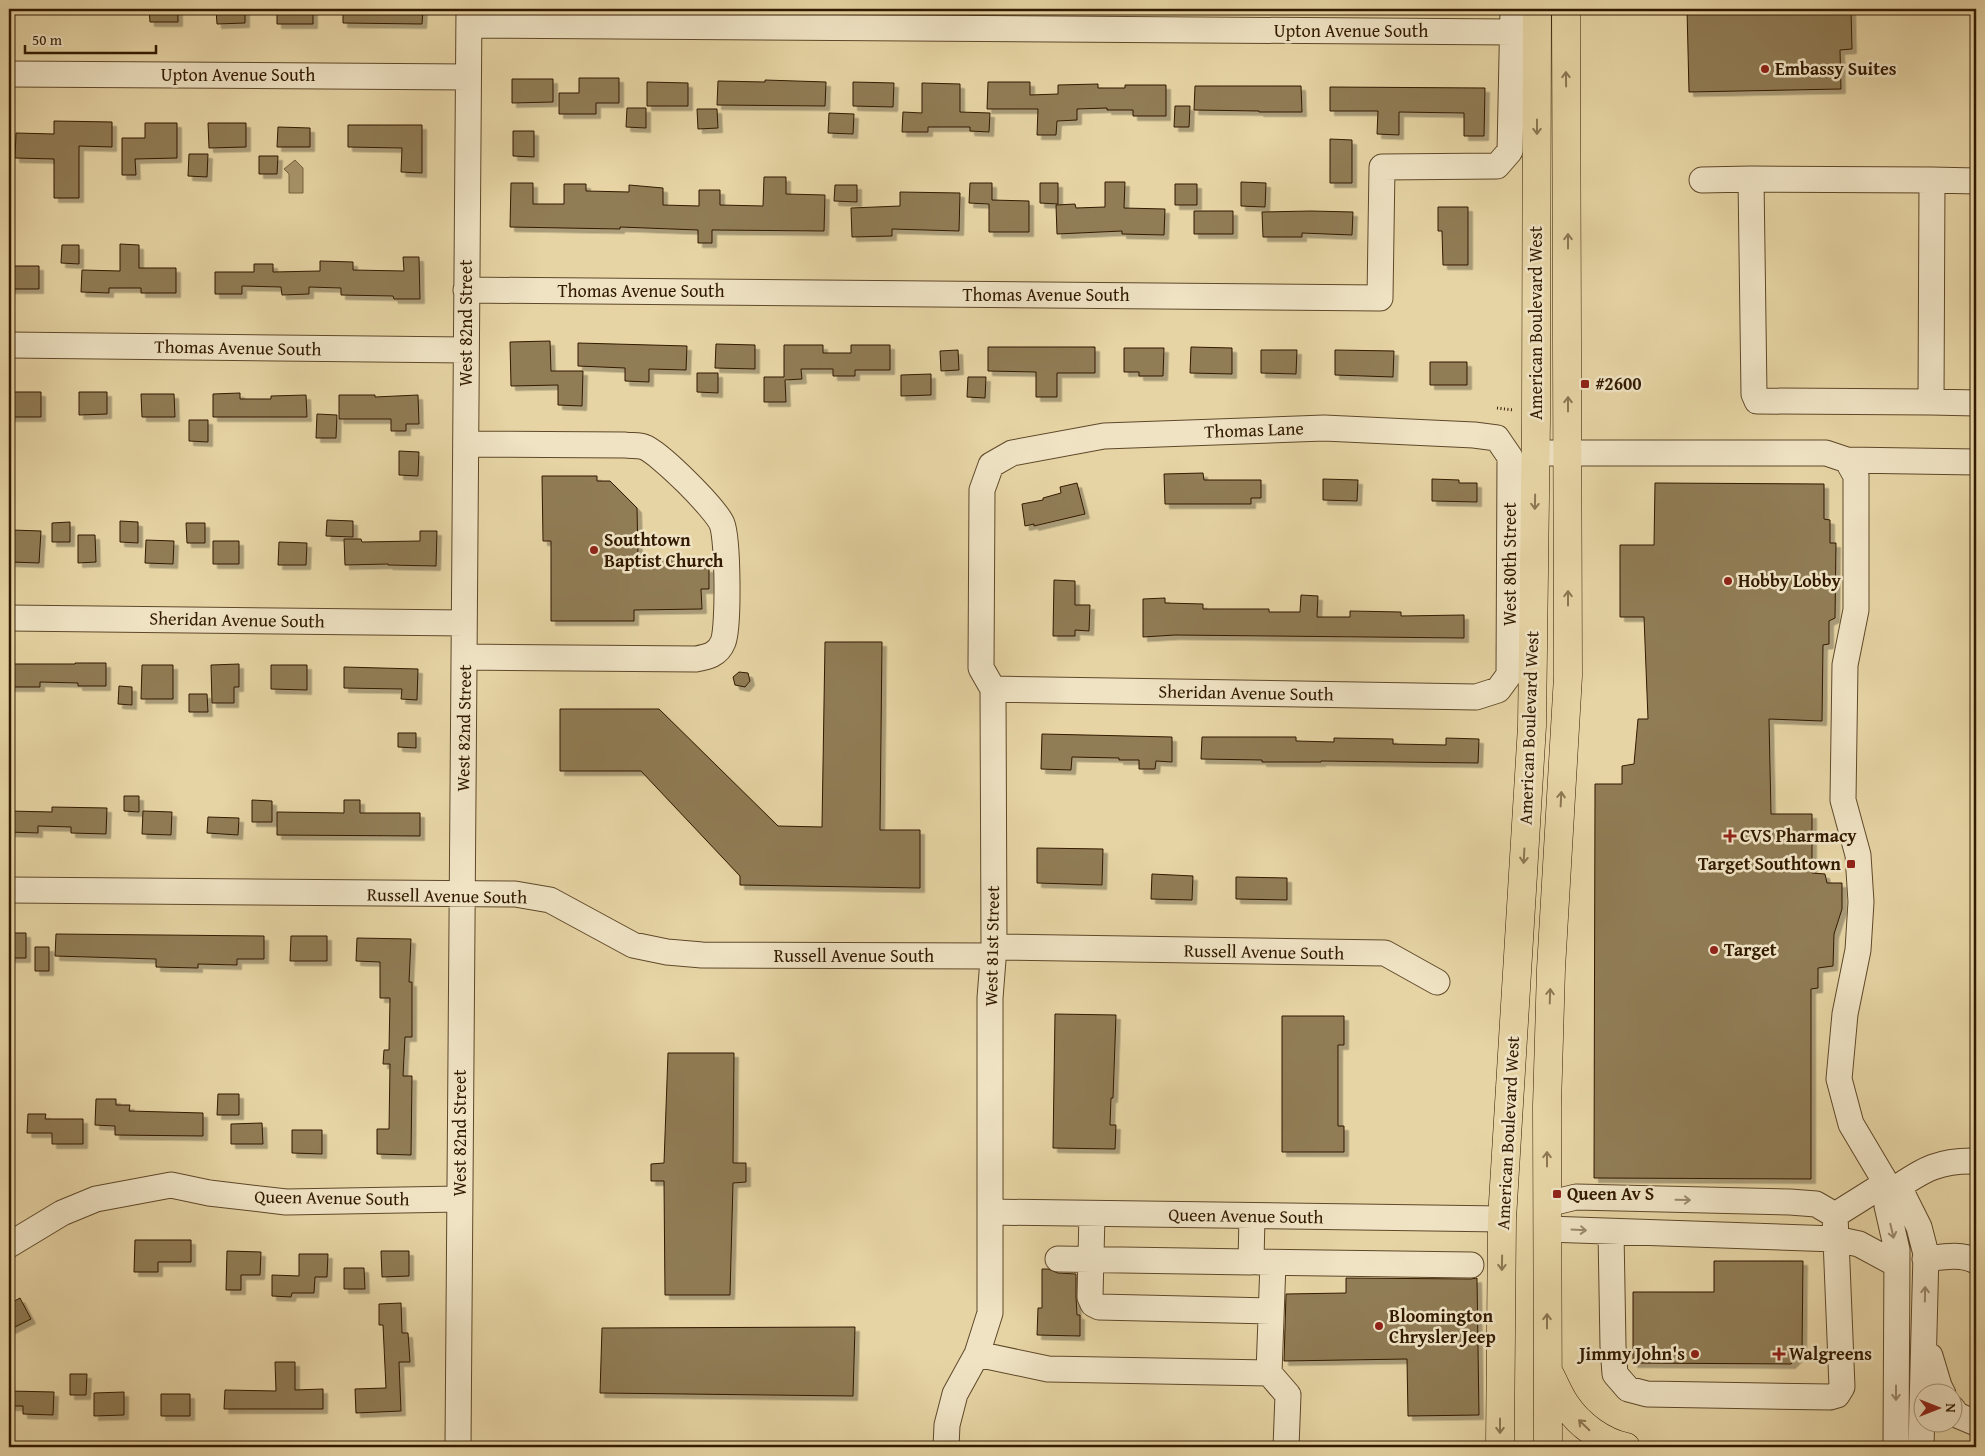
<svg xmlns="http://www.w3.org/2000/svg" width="1985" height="1456" viewBox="0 0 1985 1456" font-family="'Gentium Book Plus',serif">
<defs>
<filter id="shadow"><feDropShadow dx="4.5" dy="4.5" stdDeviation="0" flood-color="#0004"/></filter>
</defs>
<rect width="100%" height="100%" fill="#e6d4a4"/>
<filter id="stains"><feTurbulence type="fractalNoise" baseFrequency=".004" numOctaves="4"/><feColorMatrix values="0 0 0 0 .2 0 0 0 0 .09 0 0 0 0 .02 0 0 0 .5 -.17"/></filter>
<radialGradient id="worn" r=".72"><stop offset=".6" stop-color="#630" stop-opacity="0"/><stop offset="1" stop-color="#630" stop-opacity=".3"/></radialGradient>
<!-- water -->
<path fill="#a9956c" stroke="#796441" d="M295,160L303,168V193H289V174L284,169Z"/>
<!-- building -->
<path fill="#907b55" stroke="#321a00" filter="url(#shadow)" d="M149,9H178V22H150Z
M216,9H245V23L217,24Z
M277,9H313V24H277Z
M343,9H423L422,24L343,23Z
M1687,9H1851L1852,49L1840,50L1841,89L1689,92Z
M579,78H619V103H596V114H559V93H579Z
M512,79H553V102L512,103Z
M765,80L826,82L825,106L717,105L718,81L765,82Z
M647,82L688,83V106H647Z
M853,82L894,83L893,107L853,106Z
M988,82H1030V95L1058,94V85L1098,84V88H1125V85H1166V116H1133V110H1107V108L1077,109V120L1057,121L1056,135H1037L1038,109H987Z
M922,83L960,84V112L990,113L989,132L970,131V127H928V132H902L903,112L922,113Z
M1195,86H1301L1302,112H1259V111L1194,110Z
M1330,87L1485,88L1484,136H1464V113L1399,112V135L1377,134L1378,111H1330Z
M1175,106H1190L1189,127H1174Z
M627,108H646V128L626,127Z
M697,109H717L718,128L698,129Z
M829,113L854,114L853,134L828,133Z
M54,121L112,122V147L79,146V198H54V159L15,158L16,133L54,134Z
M145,123H177V158L135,159L136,175H122V138H145Z
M208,123H246V147L209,148Z
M348,125H422V173L401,172L402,148L348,147Z
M278,127L310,128V147H277Z
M513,131H534V157L513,156Z
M1330,139L1352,140V183H1330Z
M189,154H208L207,177L188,176Z
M259,156H278L277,174H259Z
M764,177H786V194L825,195L824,231L712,230V243H698V230L620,227V229L510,227L511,183H533V204H564V184H586V191L629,192V185L663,188V205L699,206V190H720V205L763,206Z
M1105,182H1125L1124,208L1165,209L1164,235L1122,234V231L1057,234L1056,205L1075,204L1076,208L1105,207Z
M1241,182L1266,183L1265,207L1241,206Z
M970,183H992V200L1029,201V232H989V204L969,203Z
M1040,183H1058V204L1040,203Z
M1175,184H1197V205H1175Z
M835,185H857V202L834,201Z
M900,192L960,193L959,231L892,229V236L852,237L851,208L900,206Z
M1438,207H1468V265H1443L1442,231H1438Z
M1194,211H1233V234H1194Z
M1311,211L1353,212L1352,235L1302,233V237H1263L1262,212Z
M120,244L139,245V268H176V293H141V288H109V293L81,292L82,270L120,271Z
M62,245H79V264L61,263Z
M403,257H419L420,299H394L393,296L341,295V288L309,287V294L282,295L281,287L242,286V294H215V272H254V264H273V272L320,271V261L353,262V270L404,271Z
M9,266H39V289H9Z
M550,341L551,371H583L582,406L558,405V385L511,386L510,342Z
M578,343L687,346L686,370L649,369V382L625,381V368L578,366Z
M716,344L755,345V369L715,368Z
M784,345H823V353H851V345H890V370H855V376H833V369H801L802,379L785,380L786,402H764V377H784Z
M988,347H1095V373H1057V397H1036V372L988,371Z
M1191,347L1232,348V374L1190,373Z
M1124,348H1164L1163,376H1139V372H1124Z
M958,350L959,370L941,371L940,351Z
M1261,350H1297L1296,374L1261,373Z
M1335,350L1394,351L1393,377L1335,375Z
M1430,362H1467V385H1430Z
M697,373H718V393L697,392Z
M931,374V395L901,396V375Z
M968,377H986L985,398L967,397Z
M9,392H41V417H9Z
M79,392H107V414L79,415Z
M240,393V399H271V396L306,395L307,417H213V394Z
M141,394H174L175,417H142Z
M339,395H375V397L418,395L419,424H406V431H391V419H339Z
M317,414L337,415L336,438H316Z
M189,420H208V442L189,441Z
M399,451L419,452L418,476L399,475Z
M1203,473L1204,480H1261V498H1251V504H1165L1164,474Z
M542,476H597V481H610L637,508L638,559H701V568H709V589H701L702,609L634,610V621H551V541H543Z
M1323,479L1358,480L1357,501L1323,500Z
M1432,479L1459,480V483H1477V502L1432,501Z
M1077,483L1085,514L1034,526V524L1025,526L1022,504L1043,500V498L1061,493L1060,487Z
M1655,483L1824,484V519L1830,520V543H1836L1835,618L1829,621V644L1823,645L1822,721L1769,719L1771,814H1812V873L1825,874L1827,883H1842V909L1834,934L1833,966L1818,968V988L1811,989V1179L1594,1178L1595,784H1622V766L1634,764L1638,719H1648L1644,617H1620V545H1654Z
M327,520L353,521V537L326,536Z
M120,521L138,522V543L120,542Z
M70,522V542H52V523Z
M186,523H205V543H187Z
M12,530L41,531L39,563L11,562Z
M420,531H437L436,566L388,565V564L345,565L344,539H361L362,542L420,541Z
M78,535H95L96,562L78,563Z
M146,540L174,541L173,564L145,563Z
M213,541H239V564H213Z
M279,542L307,543L306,565H278Z
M1054,580L1075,581V605H1090L1089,631L1075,630V636H1053Z
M1301,595L1318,596L1317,617H1350V611L1401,612V616L1464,615V638L1175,635L1143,637V599L1165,598V603L1203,604V609H1269V612H1300Z
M825,642H882L880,830H920V888L740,885V876L641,771H560V709H659L778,826L822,827Z
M75,663H106V686H78V683L40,682V687H9V664H75Z
M239,664V687H234V703H212L211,665Z
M142,665H173V699H141Z
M271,665H307V690L271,689Z
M344,667L418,669L417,700L401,699L402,689L344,688Z
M739,672L748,673L750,681L745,687L735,685L733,677Z
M119,686L132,687V705L118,704Z
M189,694H207L208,712H189Z
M398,733H416V748L398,747Z
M1042,734L1172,737V762L1156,761L1155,769H1139V760H1119V758L1072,757L1071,770L1041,769Z
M1202,737H1296V741L1334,742V738L1393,739V744L1446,745V738L1479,739L1478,763L1321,761V762H1262V760L1201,759Z
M124,796H139V812L124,811Z
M252,800L272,801V822H252Z
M344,800H360V813H420V836L277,835V812L344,813Z
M52,807L107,808L106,834L71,833V827L38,826V833L9,832V811L52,812Z
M143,811L172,812L171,835L142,834Z
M208,817L239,818L238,835L207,833Z
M1037,848L1103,849L1102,885L1037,883Z
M1152,874L1193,876L1192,900L1151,899Z
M1236,877L1287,878V900L1236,899Z
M9,933H26V958H9Z
M56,934L264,936V959H237V965L198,964V968L156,967V959L55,956Z
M291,936H327V961H290Z
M357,938L411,939L409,982H412V1037H405L403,1076H412L411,1155L377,1154V1129H389L390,1064H383L384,1050H389L390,998H380V962L356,961Z
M35,947H49V971H35Z
M1055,1014L1116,1015L1113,1098H1111L1110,1125H1116L1115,1149L1053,1148Z
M1282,1016H1344V1045H1338V1126H1344V1152H1282Z
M668,1053H734L733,1163H746V1182L733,1183L730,1295H665L664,1181H651V1164L664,1163Z
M218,1094H239V1115H217Z
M96,1099H116V1105H130L129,1111L203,1113V1136L115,1135V1126L95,1125Z
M28,1114H46L45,1119H83V1144H52V1133H27Z
M262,1123L263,1144H231V1124Z
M292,1130H322V1154L292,1153Z
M135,1240H191V1262H158V1272H134Z
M227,1251L261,1252L260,1275H241V1290H226Z
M381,1251H409V1276L382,1277Z
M299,1254H328L327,1277H315L314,1293H292L291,1297L272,1296V1275L299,1276Z
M1714,1261H1803L1802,1353L1791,1364L1633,1363V1292H1714Z
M344,1268H364L365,1289H344Z
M1042,1269H1048L1058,1273L1076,1274V1297L1077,1315H1080V1336L1037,1335L1038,1308H1042Z
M1346,1278L1471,1279L1477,1278L1479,1415L1408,1416L1407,1359L1284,1361L1286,1294L1346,1293Z
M20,1298L31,1319L9,1330V1304Z
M401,1303L402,1333H408L410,1362H399L401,1411L356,1413L355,1389L386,1388L383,1325H379V1304Z
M855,1327L853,1396L600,1393L602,1328Z
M275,1362H295V1390L323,1389V1409H224L225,1390L276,1391Z
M70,1374H87L86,1395H70Z
M9,1391L54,1392L53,1415L23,1414V1406H9Z
M124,1392V1415L94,1416V1393Z
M161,1394H190V1416H161Z"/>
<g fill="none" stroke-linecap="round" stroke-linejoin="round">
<!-- minor casing -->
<g stroke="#5f4829" stroke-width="27">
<path id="minor" d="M469,25L1513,32
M9,74L468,77
M1702,180L1751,179L1754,394L1757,401L1931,402L1932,180L1751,179
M1932,180L1976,181
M466,290L1380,298L1382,167L1497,166L1510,151L1513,9
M9,345L466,350
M1931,402L1976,403
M1536,453H1826L1847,460L1856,476V610L1845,665L1843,800L1858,855L1861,902L1858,950L1845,1014L1839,1079L1851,1124L1886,1183L1903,1195L1919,1227L1926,1254L1921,1447
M1847,460L1976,462
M9,618L464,623
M464,657L696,659C707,657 718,655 723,642C729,628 728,539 722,524C716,509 659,452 644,447C639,445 631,446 625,445L466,444
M9,890L515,894L550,900L633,945L667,952L702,955L993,956
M994,947L1385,953L1437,982
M1886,1183L1887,1206L1897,1250L1896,1447
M1895,1189C1924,1169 1940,1160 1976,1161
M1547,1204L1576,1197L1790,1202L1816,1204L1835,1215
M990,1212L1502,1219
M1092,1214L1090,1297L1093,1304L1099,1307L1271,1311
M1547,1229L1836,1239L1859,1244L1896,1264
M1611,1232L1613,1346L1615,1374L1628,1389L1647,1394L1830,1397L1837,1395L1842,1387L1835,1215L1886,1183
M9,1245L62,1213L96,1199L171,1185L209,1193L286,1202L460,1199
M1058,1259L1251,1262L1252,1216
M1925,1259C1942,1257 1961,1253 1976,1261
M1258,1262L1471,1265
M977,1354L1048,1369L1269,1373L1273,1263
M1930,1356L1939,1386L1943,1394
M1269,1373L1288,1395L1286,1447
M1952,1408L1957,1415L1976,1423
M458,1447L469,9
M946,1447L947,1425L955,1394L977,1354L990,1313V998L994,947L993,689L981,668L982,490L991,465L1012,453L1104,436L1324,428L1474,435L1497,438L1510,457L1509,675L1498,690L1476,697L993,689"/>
</g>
<!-- major casing -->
<g stroke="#321a00" stroke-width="29">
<path id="major" d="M1549,1373C1555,1384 1559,1395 1566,1405C1579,1425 1603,1442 1626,1447
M1500,1447L1502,1219L1532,726L1536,420L1537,9
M1548,1447L1547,1106L1551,969L1568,676L1566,9"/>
</g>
<!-- path -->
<path stroke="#321a00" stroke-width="3" stroke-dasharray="1 2.5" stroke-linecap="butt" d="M1497,408L1513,410"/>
<!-- minor -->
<use href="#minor" stroke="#efe3c4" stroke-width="25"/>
<!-- major -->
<use href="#major" stroke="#e6d4a4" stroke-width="28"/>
</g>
<!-- one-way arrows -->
<defs><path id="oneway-shaft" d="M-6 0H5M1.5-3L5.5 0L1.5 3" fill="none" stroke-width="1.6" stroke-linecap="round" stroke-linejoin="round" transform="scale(1.25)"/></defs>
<g stroke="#8c7752">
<use href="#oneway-shaft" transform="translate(1566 79) rotate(-91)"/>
<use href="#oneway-shaft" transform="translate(1537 127) rotate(90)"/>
<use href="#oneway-shaft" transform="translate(1568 241) rotate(-90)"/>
<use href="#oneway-shaft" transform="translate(1568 404) rotate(-90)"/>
<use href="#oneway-shaft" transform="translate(1535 502) rotate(91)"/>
<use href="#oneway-shaft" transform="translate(1568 598) rotate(-90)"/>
<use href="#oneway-shaft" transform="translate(1561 799) rotate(-87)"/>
<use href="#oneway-shaft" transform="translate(1524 856) rotate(93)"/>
<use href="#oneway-shaft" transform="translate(1550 996) rotate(-88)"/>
<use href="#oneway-shaft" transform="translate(1547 1159) rotate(-90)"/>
<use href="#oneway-shaft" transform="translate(1502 1263) rotate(91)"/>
<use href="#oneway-shaft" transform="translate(1547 1321) rotate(-90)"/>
<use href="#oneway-shaft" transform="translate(1584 1425) rotate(-136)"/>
<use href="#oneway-shaft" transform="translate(1500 1426) rotate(90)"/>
</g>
<g stroke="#9a896c">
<use href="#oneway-shaft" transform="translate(1683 1200) rotate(1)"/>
<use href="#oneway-shaft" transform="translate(1579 1230) rotate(3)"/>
<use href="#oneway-shaft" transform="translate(1892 1231) rotate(77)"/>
<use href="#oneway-shaft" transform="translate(1925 1294) rotate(-89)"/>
<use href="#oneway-shaft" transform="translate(1896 1393) rotate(90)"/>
</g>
<!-- markers -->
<g fill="#8f2418" stroke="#efe3c4" stroke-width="2">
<circle cx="1765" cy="69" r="5"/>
<rect x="1580" y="379" width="10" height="10" rx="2.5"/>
<circle cx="594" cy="550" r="5"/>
<circle cx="1728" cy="581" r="5"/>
<path d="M1727.5 828.5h5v5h5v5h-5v5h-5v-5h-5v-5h5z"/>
<rect x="1846" y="859" width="10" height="10" rx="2.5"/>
<circle cx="1714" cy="950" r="5"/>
<rect x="1552" y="1189" width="10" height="10" rx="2.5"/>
<circle cx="1379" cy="1326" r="5"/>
<circle cx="1695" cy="1354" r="5"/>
<path d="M1776.5 1346.5h5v5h5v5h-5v5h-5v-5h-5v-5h5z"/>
</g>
<g text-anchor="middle" stroke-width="5" stroke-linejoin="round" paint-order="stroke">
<!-- street labels -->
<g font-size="18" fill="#321a00" stroke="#efe3c4">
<text x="1351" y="37">Upton Avenue South</text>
<text x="238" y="81">Upton Avenue South</text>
<text x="641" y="297">Thomas Avenue South</text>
<text x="1046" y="301">Thomas Avenue South</text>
<text transform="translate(466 323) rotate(-90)" y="6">West 82nd Street</text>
<text transform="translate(1536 323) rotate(-90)" y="6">American Boulevard West</text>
<text transform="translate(238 348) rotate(1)" y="6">Thomas Avenue South</text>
<text transform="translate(1254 430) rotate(-2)" y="6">Thomas Lane</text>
<text transform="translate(1510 564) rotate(-90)" y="6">West 80th Street</text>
<text transform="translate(237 620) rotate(1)" y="6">Sheridan Avenue South</text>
<text transform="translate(1246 693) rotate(1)" y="6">Sheridan Avenue South</text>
<text transform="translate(464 728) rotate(-89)" y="6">West 82nd Street</text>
<text transform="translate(1529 728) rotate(-88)" y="6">American Boulevard West</text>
<text transform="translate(447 896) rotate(1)" y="6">Russell Avenue South</text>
<text transform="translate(992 946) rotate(-89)" y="6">West 81st Street</text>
<text transform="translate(1264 952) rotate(1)" y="6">Russell Avenue South</text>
<text x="854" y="962">Russell Avenue South</text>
<text transform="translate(460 1133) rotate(-90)" y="6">West 82nd Street</text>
<text transform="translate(1508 1133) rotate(-87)" y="6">American Boulevard West</text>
<text transform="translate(332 1198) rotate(1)" y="6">Queen Avenue South</text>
<text transform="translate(1246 1216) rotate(1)" y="6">Queen Avenue South</text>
</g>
<!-- poi labels -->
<g font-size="18" font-weight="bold" fill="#321a00" stroke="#efe3c4" text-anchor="start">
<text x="1775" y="75">Embassy Suites</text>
<text x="1595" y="390">#2600</text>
<text x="604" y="546">Southtown<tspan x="604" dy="21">Baptist Church</tspan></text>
<text x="1738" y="587">Hobby Lobby</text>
<text x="1740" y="842">CVS Pharmacy</text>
<text x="1841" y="870" text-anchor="end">Target Southtown</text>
<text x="1724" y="956">Target</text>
<text x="1567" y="1200">Queen Av S</text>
<text x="1389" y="1322">Bloomington<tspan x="1389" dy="21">Chrysler Jeep</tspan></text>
<text x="1685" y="1360" text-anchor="end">Jimmy John's</text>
<text x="1789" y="1360">Walgreens</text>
</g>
</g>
<!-- margin -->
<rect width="1985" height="1456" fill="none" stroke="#e6d4a4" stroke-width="30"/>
<rect x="10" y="10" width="1965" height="1436" fill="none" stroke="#321a00" stroke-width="2.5"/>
<rect x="15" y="15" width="1955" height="1426" fill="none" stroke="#321a00"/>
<!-- north arrow -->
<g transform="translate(1938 1408) rotate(90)"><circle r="24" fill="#efe3c4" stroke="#a39376"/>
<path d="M0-4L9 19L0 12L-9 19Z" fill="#8f2418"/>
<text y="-8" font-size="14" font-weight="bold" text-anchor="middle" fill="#321a00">N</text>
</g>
<!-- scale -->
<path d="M25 45v8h131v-8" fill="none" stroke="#321a00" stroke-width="2.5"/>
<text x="32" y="45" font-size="15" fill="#321a00" stroke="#efe3c4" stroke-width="4" paint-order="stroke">50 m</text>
<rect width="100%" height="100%" filter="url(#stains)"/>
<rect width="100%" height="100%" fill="url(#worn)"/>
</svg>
